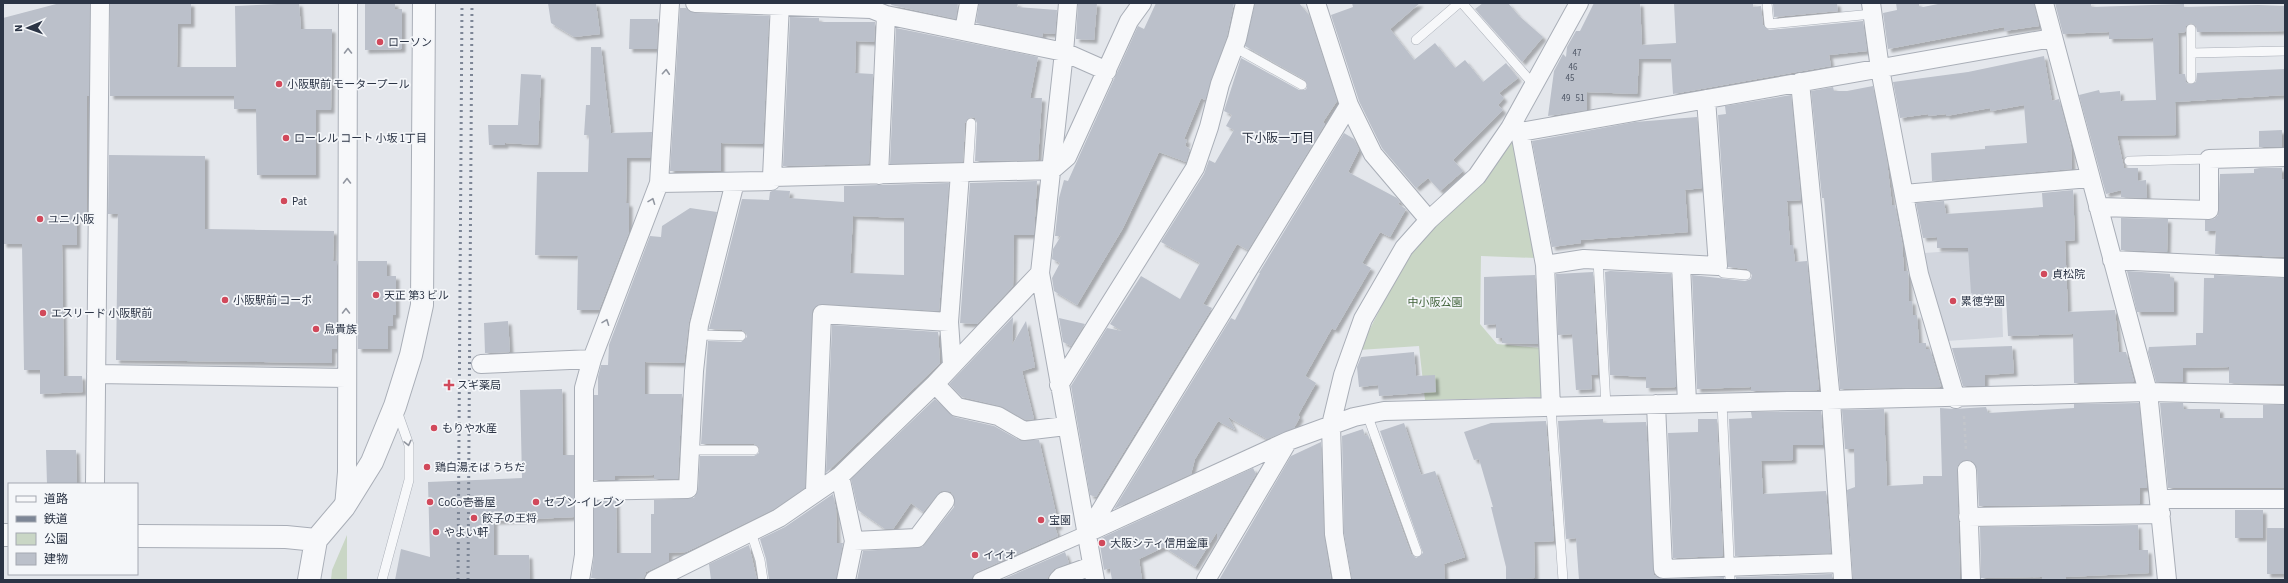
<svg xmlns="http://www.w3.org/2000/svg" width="2288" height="583" viewBox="0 0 2288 583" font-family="'Source Sans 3','Noto Sans JP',sans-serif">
<defs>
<filter id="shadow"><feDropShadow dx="3.5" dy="3.5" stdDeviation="1" flood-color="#0004"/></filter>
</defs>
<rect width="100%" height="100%" fill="#e4e7ec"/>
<!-- built -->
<path fill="#d2d6de" d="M2026,246L2029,299L2002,302L2003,337L1947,341L1926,275L1924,253Z"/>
<!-- green -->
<path fill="#c9d6c5" d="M1513,138L1536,258L1481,256L1480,324L1497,344L1540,348L1543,397L1425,400L1419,346L1359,350L1412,247Z
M347,535V580H331L332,570Z"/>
<!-- building -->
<path fill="#bbc0ca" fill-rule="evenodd" filter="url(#shadow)" d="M60,3H90L89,96H87V215H77V245H62L64,376H82L83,392L40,394V370H24L22,244H3V18Z
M110,3H191V24H178L177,67H236L235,6L299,3L301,29H332L331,110H316V175H257L256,109H234V96H110Z
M365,3H395V9H402V49L365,50Z
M548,3H596L600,34L574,37L551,23Z
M892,3H958L956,19L891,5Z
M979,3H1018L1017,7L1057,10L1055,34L1043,33L1042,37L976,23Z
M1078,3H1097L1094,40L1076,39Z
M1156,3H1234L1227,36L1205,100L1201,98L1184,139L1187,140L1185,146L1190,149L1186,162L1159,152L1123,228L1077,305L1054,291L1052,278L1060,263L1052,259L1053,249L1061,236H1055L1059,198L1064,180L1068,181L1138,26L1144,29Z
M1255,3H1299L1309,15L1337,101L1323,122L1325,124L1248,250L1237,244L1203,304L1212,308L1096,497L1090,495L1071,386L1107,328L1122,331L1110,324L1141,276L1180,299L1200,263L1161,242L1204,174L1209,160L1215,163L1234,130L1226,126L1232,115L1224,111L1241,58L1299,90H1305L1307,88L1305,80L1245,46Z
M1352,3H1420L1390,29L1414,60L1435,43L1455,68L1465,60L1483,82L1506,63L1518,78L1499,93L1504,98L1498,105L1503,110L1453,160L1463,171L1440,191L1428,178L1416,188L1382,148L1359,101L1331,15L1353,7Z
M1483,3H1508L1519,16L1543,37L1522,62L1475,9Z
M1594,3H1640L1642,45L1676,43L1674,3H1753V7L1761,6L1763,25L1769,30L1863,21L1867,51L1829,55L1831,66L1673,94L1671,59H1639L1637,94L1587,92V110L1548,116L1554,71L1563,54L1566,57L1567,47L1576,31H1580Z
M1781,3H1837L1838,11L1774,17L1773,4Z
M1896,3H1919V6L1923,7L1943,3H2034L2039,26L2004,31V27L1888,49L1883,13L1897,10Z
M2055,3H2091V7L2184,4V7L2258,5L2285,6V31L2197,32L2196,26L2191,23L2186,26L2185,32L2178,33L2179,74H2185L2186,82L2188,84L2196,82L2197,73L2285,69V95L2175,102L2176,135L2117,136L2124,168H2138V181L2146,180L2147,198L2121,197V190L2106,194L2079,95L2099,90L2100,93L2120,91L2121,101L2156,100L2153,38L2109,39V32L2063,34Z
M680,8H686L695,13L769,16L763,144L721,143V171H670Z
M790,17L819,18V22H875L874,42L856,41L855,73L873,74L869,164L783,166Z
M630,19H658L657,49H629Z
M896,28L1038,57L1030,98H1042L1038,160L975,161L977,123L975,118L971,117L965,123L963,162L890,164Z
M591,47H601L611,133L652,132L650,158H627L626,203H629V232L599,310H577L578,256L535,255L537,172H588L589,135H584L586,105H590Z
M2044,56L2052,101L2059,99L2071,146L2072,169L1932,181L1931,153L1985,149V146L2027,143L2024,105L1991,111L1990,108L1946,116V114L1928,116V114L1900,118L1893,82L1968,72Z
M521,74L541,75L538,145L505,143V145H489L488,125H518Z
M1873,86L1887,161L1892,205H1895L1902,242L1904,271H1908L1909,301H1912L1913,315H1917L1919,343H1926V349H1930L1941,387L1840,389L1824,198H1822L1811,91L1833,87L1834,91H1847Z
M1791,95L1801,200L1787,201L1790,245H1793L1795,262L1807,261L1819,390L1751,391V387L1697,389L1692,275L1745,281L1751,279L1752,275L1747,269L1728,267L1718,115L1726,114L1725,106Z
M1697,117L1702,188L1685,190L1688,232L1581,240V243L1552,247L1532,141L1635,122Z
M2282,130V147H2259V131Z
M1344,133L1354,139L1359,150L1348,172L1397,198L1400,202L1398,204L1406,209L1390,237L1380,232L1362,263L1371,268L1335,330L1332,328L1305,376L1316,383L1298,415L1300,417L1294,428L1267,439L1228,417L1235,430L1218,421L1195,459L1191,474L1114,509L1231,318L1235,320L1260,273H1259Z
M109,155L205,156V229L334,231L333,261H337V349H332V363L116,360L118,214H108Z
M2260,168H2282V179H2285V257L2215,254L2216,231H2205V220L2214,219L2218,215L2220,174L2254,173V169Z
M1037,181L1034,235H1014L1013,286L977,324L960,323L970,183Z
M949,183L939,311L823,304L813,309L805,488L774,509L686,552L669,553V561L646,572L644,578L627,580L591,578L594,555V501H616L617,553H651V514H654V500L694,498L698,490L700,456H754L759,453V447L754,444H701L708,341L741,342L747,337L746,333L742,330L709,329L742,199L769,200L770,192L774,190L790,191L789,198L844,202V186ZM853,216L904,218V275L850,273Z
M2073,190L2075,240L2065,241L2068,312L2115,310L2119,352H2126L2134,382L2074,383L2073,334L2008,336L2006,297L1982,298L1971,293L1968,248H1937V237L1923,238L1916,203L1944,201L1946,214L2005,210L2043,207L2042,193Z
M690,208L717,212L689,322L684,363L645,362V394H682L678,479H654V475L615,476V480H594V395H598V377L601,365H608L609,345L650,236L661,237L662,226Z
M2121,218L2168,219L2167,252L2121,250Z
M358,261H387V276H396V315H393V326H388V349H358Z
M1610,271L1671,274L1676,387L1646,388V377L1610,375L1605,272Z
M2127,271L2170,274V278H2174V312H2137Z
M1593,272L1598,375H1591L1592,389L1576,390L1572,334L1558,335L1556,274Z
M1535,275L1538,344L1502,343V338H1496V324L1484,325V277Z
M2214,275L2284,278L2285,384L2229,383V367L2183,368V382H2156L2148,352L2149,347L2196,345V333H2203L2204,278H2214Z
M1013,317L1012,345L1026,321L1035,367L1022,371L1034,419L1026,420L1000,406L962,397L949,384Z
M1059,318L1085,324L1071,346L1063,342Z
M508,321L510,352L485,353L484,323Z
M832,325L938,332L940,363L826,473Z
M2012,346L2014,373L1985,375V386H1963L1952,348Z
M1414,352L1416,376L1435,375L1436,392L1379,396L1378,385L1359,387L1357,367L1361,357Z
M562,389L563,455H574V517L494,521V555H529L530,580H395L401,549L430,557L428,482L522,478L520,390Z
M935,399L954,417L994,426L1019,440H1039L1059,526L1055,527L1058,536L977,572L972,580H857L863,551L922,547L954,507V497L951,492L941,491L923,512L911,503L893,529H885L858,510L851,479Z
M2139,403L2147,488H2140V504L1979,506L1977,469L1972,461L1966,460L1958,465L1957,470L1960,579L1853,580L1847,490L1855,487L1854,449H1845L1842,410L1884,409L1887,486L1923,484V476H1942L1940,408L1954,409L1986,407L1988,413L2074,408V404Z
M2160,403H2183L2184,409H2220V418H2263V405H2285V488H2168Z
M1821,411L1823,445H1793V460L1761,461L1763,494L1826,491L1831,553L1735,556L1729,419L1752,418L1751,412Z
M1603,419V423L1646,422L1654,575L1663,579L1724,577V580H1579L1576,538L1566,539L1558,421Z
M1698,419H1717L1723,556L1673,558L1668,433L1698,432Z
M1546,421L1554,541L1534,542L1535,578L1506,579V567L1491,507H1493L1479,459L1474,460L1464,432L1491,423Z
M1404,423L1421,475L1435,471L1465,557L1444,564L1445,580H1352L1344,533L1342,436L1363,429L1365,436L1368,435L1411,554L1416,558L1423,553L1380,431Z
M1321,442L1324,534L1331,580H1219L1291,456Z
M46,450H76L77,484H47Z
M1253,468L1256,474L1217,540V532L1195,567L1164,547L1139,559L1142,580H1112L1110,568L1104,570L1099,539Z
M833,494L836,509L837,543H843L836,580H769L766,559L760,539L785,527Z
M2235,510H2263V538H2235Z
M2138,525L2139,550H2148L2149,573L2066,577V580H2042V577L1981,578L1980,527Z
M2267,528H2285V574H2267Z
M749,545L757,580H711L709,564Z
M1065,552L1069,563L1054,569L1046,580H1001Z
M1832,574V580H1736V577Z"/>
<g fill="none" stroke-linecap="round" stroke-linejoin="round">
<!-- service casing -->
<g stroke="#a9aeb7" stroke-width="10">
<path id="service" d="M1462,3L1533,84
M1767,3L1769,24L1872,14
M2191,29V79
M1416,40L1459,3
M1234,47L1302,85
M2191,53L2285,51
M2129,161L2209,159
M968,173L971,123
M1598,260L1606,406
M1718,266L1723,273L1746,275
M698,335L741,336
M1722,403L1730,580
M1551,408L1563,580
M1367,414L1417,552
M690,450H754
M751,532L760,560L763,580
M382,580L409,480V445L397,411"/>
</g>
<!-- pedestrian casing -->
<g stroke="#a9aeb7" stroke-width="16">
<path id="pedestrian" d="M980,580L1087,533"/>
</g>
<!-- minor casing -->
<g stroke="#a9aeb7" stroke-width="20">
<path id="minor" d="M695,3L871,9L886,15L1064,52L1107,71
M1068,3L1064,52L1040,273L1095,580
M1871,3L1880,69L1919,274L1956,399
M2044,3L2148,392L2167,580
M964,31L969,3
M1800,82L1831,401L1843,580
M1349,105L1373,154L1429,220
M1510,128L1520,132L2052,38
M1520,132L1545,265L1551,408
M879,175L886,15
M772,177L780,3
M659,183L771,181L772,177L1052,170L1067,157L1129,21L1142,3
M1904,194L2090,178
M2098,207L2209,210V159L2285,157
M2112,260L2285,268
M1681,264L1687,403
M1545,265L1584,259L1718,266L1706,99
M481,364L592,359
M952,365L949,322L960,173
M96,374L346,378
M935,384L957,407L998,416L1024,431L1066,426
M1059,385L1195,168L1209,127L1220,84L1237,39L1245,3
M1656,404L1663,569L1842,563
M1967,470L1971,580
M840,476L854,541L846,580
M95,484L100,3
M584,491L688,489L694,371L699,325L735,182
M815,491L822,314L949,322
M2159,499H2285
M344,507L347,472L348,3
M1968,517L2161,514
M1087,533L1288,441L1354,417L1384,411L2148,392L2285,395
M1087,533L1349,105L1316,3
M854,541L917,538L945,501
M580,580L584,555V388L592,359L659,183L670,3
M654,580L779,518L840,476L935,384L1040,273
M1058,580L1061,577L1092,566
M1206,580L1288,441
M1342,580L1334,534L1331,425L1343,375L1363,319L1404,248L1429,220L1477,176L1510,128L1579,3"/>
</g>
<!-- tertiary casing -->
<g stroke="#a9aeb7" stroke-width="24">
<path id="tertiary" d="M3,535H9
M137,536L286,537L316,540
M309,580L316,540L344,507L372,462L395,406L411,355L422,305L424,3"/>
</g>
<!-- path -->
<path stroke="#c2c5cb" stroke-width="2.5" stroke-dasharray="3 3" stroke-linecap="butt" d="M1964,416L1966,451"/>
<!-- service -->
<use href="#service" stroke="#f7f8fa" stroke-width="9"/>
<!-- pedestrian -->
<use href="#pedestrian" stroke="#f7f8fa" stroke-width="14"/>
<!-- minor -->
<use href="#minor" stroke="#f7f8fa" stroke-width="18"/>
<!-- tertiary -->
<use href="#tertiary" stroke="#f7f8fa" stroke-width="22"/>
<!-- rail -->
<path stroke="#7d8696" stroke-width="3" stroke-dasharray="2 4" stroke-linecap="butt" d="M458,580L462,3
M468,580L472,3"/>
</g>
<!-- one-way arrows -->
<defs><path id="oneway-chevron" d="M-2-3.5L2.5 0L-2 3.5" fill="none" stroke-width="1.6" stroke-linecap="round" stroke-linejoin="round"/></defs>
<g stroke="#9196a0">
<use href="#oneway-chevron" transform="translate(348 51) rotate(-90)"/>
<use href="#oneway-chevron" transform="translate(666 72) rotate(-86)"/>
<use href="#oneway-chevron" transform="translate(347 181) rotate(-90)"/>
<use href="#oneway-chevron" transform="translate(652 201) rotate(-69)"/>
<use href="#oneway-chevron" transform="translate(346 311) rotate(-90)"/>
<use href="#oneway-chevron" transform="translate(606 322) rotate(-69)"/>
<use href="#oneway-chevron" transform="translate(408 443) rotate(77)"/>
</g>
<!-- markers -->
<g fill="#d1495b" stroke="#f4f6f9" stroke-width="1.5">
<circle cx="380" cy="42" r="4"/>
<circle cx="279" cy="84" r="4"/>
<circle cx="286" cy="138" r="4"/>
<circle cx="284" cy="201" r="4"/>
<circle cx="40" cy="219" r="4"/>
<circle cx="2044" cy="274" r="4"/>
<circle cx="376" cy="295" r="4"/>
<circle cx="225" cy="300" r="4"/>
<circle cx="1953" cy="301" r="4"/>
<circle cx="43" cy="313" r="4"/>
<circle cx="316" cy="329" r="4"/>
<path d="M447 379h4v4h4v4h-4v4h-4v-4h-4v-4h4z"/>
<circle cx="434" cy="428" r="4"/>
<circle cx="427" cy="467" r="4"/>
<circle cx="430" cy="502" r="4"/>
<circle cx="536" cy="502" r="4"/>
<circle cx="474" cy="518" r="4"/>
<circle cx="1041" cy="520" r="4"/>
<circle cx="436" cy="532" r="4"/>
<circle cx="1102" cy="543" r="4"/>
<circle cx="975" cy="555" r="4"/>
</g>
<g text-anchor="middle" stroke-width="3.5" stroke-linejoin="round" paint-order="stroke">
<!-- number labels -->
<g font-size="9" fill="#4f5766">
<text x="1577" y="56">47</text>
<text x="1573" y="70">46</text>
<text x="1570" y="81">45</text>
<text x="1566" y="101">49</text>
<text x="1580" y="101">51</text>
</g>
<!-- poi labels -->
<g font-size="11" fill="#2b3445" stroke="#f4f6f9" text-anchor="start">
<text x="388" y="46">ローソン</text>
<text x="287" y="88">小阪駅前 モータープール</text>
<text x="294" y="142">ローレル コート 小坂 1丁目</text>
<text x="292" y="205">Pat</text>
<text x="48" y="223">ユニ 小阪</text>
<text x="2052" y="278">貞松院</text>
<text x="384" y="299">天正 第3 ビル</text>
<text x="233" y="304">小阪駅前 コーポ</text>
<text x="1961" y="305">累徳学園</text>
<text x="51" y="317">エスリード 小阪駅前</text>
<text x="324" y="333">鳥貴族</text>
<text x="457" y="389">スギ薬局</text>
<text x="442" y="432">もりや水産</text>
<text x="435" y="471">鶏白湯そば うちだ</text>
<text x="438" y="506">CoCo壱番屋</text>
<text x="544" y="506">セブン-イレブン</text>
<text x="482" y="522">餃子の王将</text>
<text x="1049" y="524">宝園</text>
<text x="444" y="536">やよい軒</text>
<text x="1110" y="547">大阪シティ信用金庫</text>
<text x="983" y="559">イイオ</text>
</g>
<!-- park labels -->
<g font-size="11" fill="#3f6138" stroke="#f4f6f9">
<text x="1435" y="306">中小阪公園</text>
</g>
<!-- neighbourhood labels -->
<g font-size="12" fill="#1d2536" stroke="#f4f6f9">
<text x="1278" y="142">下小阪一丁目</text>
</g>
</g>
<!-- border -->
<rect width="2288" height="583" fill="none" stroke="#2b3445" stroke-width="8"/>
<!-- legend -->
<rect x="8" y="483" width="130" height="92" fill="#f4f6f9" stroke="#a4a8b1"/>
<rect x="16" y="496" width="20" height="6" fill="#f7f8fa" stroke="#a4a8b1"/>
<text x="44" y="503" font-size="12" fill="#2b3445">道路</text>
<rect x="16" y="516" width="20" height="6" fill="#7d8696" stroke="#a4a8b1"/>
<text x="44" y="523" font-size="12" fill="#2b3445">鉄道</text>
<rect x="16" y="533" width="20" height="12" fill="#c9d6c5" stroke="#a4a8b1"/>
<text x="44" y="543" font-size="12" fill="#2b3445">公園</text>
<rect x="16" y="553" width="20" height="12" fill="#bbc0ca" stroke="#a4a8b1"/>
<text x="44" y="563" font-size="12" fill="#2b3445">建物</text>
<!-- north arrow -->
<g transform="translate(28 28) rotate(268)" stroke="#f4f6f9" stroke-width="3" paint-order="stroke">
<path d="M0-3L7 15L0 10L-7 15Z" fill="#2b3445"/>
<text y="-6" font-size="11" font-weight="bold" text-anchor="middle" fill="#2b3445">N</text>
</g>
</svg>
